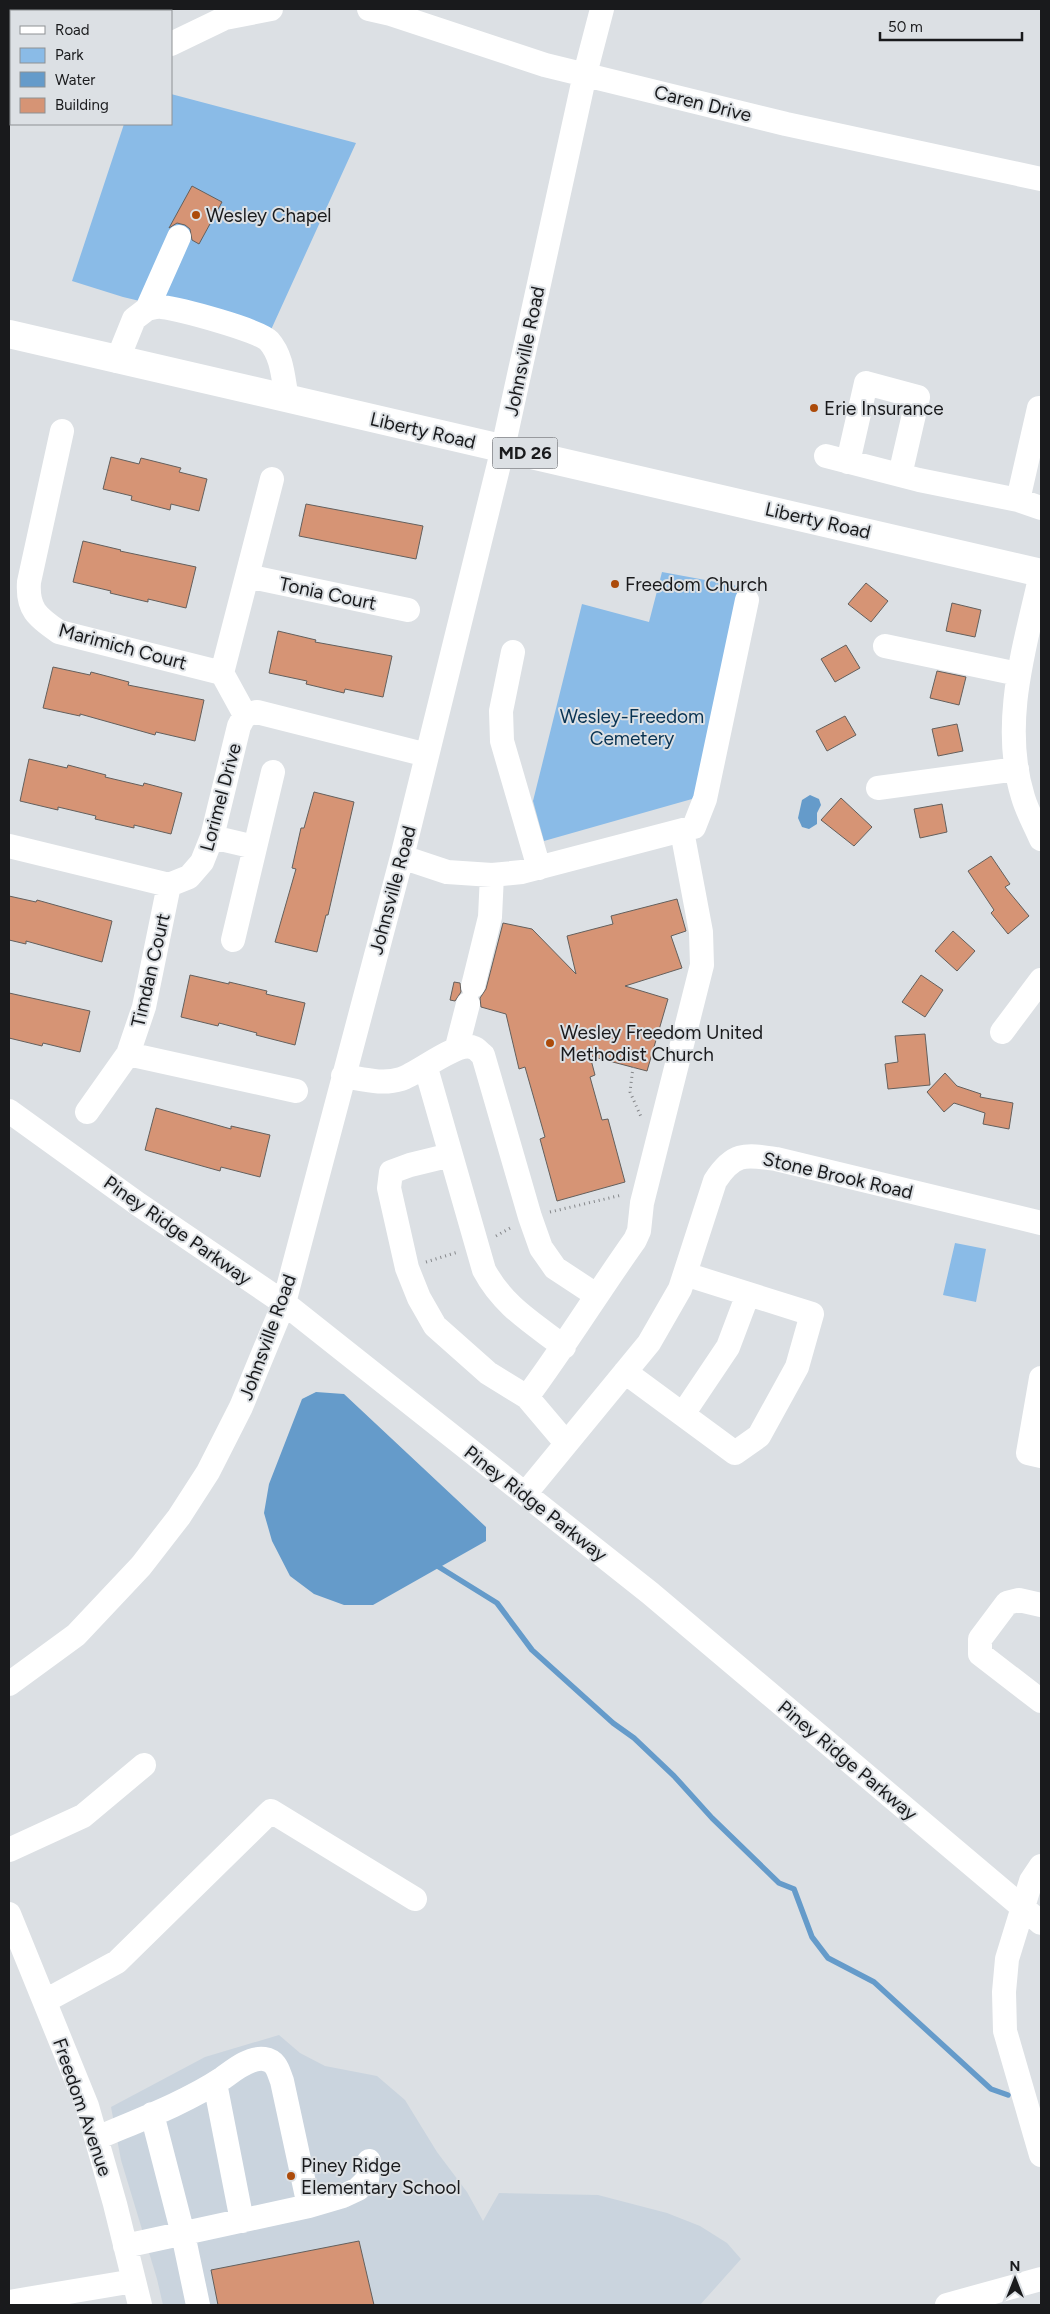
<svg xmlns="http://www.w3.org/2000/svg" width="1050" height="2314" viewBox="0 0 1050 2314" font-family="Figtree,sans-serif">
<rect width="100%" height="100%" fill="#dce0e4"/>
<!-- built -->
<path fill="#cad4de" d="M279,2035L300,2053L325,2066L377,2076L405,2100L437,2152L467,2192L483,2221L499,2193L598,2195L667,2213L700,2226L727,2243L741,2259L700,2305H163L157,2279L121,2160L111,2107L205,2057Z"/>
<!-- green -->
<path fill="#8abbe7" d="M171,94L356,143L270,332L123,297L72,281L124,124H171Z
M662,572L738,586L740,600L699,790L692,799L544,841L533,801L582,604L649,622Z
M955,1243L986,1249L976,1302L943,1295Z"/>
<!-- water -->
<path fill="#659bca" d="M810,795L819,799L821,805L817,813V824L809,829L802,827L798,818L802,800Z
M316,1392L344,1394L486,1527V1541L373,1605H344L314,1594L290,1576L272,1541L264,1513L269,1484L302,1399Z"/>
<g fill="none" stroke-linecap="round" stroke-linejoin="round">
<!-- stream -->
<path stroke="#659bca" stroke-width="5.5" d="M439,1567L497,1603L532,1650L613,1723L634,1738L674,1776L712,1818L779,1883L794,1889L812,1937L828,1958L874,1982L991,2089L1008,2095"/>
</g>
<!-- building -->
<path fill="#d69475" stroke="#64605d" d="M192,186L222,202L199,244L192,240L190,229L185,225L177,223L169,228Z
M111,457L139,464L141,458L181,468L179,472L207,479L199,511L171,504L170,510L131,500L132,496L103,489Z
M306,504L423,526L416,559L299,536Z
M83,541L121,550L120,551L196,567L186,608L148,599V602L110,593L111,591L73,582Z
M866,583L888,601L871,622L848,604Z
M952,603L981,610L975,637L946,631Z
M278,631L316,640L315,642L392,656L383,697L345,689L344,693L306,684L307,681L269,673Z
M846,645L860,668L835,682L821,659Z
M53,667L90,675L91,672L129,682L128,685L204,700L195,741L156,732L155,735L80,714V716L43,708Z
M937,671L966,677L959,705L930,698Z
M845,716L856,735L827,751L816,731Z
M957,724L963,751L938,756L932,729Z
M29,759L67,768L68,765L106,775L105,777L143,786L144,783L182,793L171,834L134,825V828L95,819L96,816L58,807V810L20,801Z
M314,792L354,802L328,915H326L317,952L275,942L296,869L292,868L301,828H304Z
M841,798L872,827L854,846L821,820Z
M942,804L947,832L920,838L914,809Z
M991,856L1010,884L1005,887L1029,916L1008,934L991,913L994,910L968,871Z
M9,896L36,902L37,900L112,921L102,962L26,941V944L9,940Z
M677,899L686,931L671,936L682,968L625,986L668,999L647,1071L590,1056L595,1075L590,1077L602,1120L608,1119L625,1182L557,1201L540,1139L545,1137L525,1067L519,1069L506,1014L481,1007L480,998L486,989L503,923L532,929L576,974L567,936L613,924L611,916Z
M953,931L975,951L957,971L935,951Z
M190,975L229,984V982L267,991L266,994L305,1003L295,1045L256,1035L257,1033L219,1023L218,1026L181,1017Z
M921,975L943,990L925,1017L902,1002Z
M454,982L460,983L461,992L455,1001L450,1000Z
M9,993L90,1011L80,1052L43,1043L42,1046L9,1038Z
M925,1034L930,1085L888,1089L885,1064L898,1062L895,1036Z
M945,1073L957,1086L981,1094L980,1097L1013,1103L1009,1129L983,1124L985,1113L954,1103L944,1112L927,1092Z
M156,1108L231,1129V1126L270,1135L260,1177L221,1167L220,1171L145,1150Z
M359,2241L374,2305H218L211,2270Z"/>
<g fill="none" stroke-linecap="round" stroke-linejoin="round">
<!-- path -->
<path stroke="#85878a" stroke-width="3" stroke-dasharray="1 4" stroke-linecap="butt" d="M633,1067L630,1092L642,1119
M550,1212L622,1195
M496,1236L512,1227
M426,1262L458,1252"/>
<!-- minor -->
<path stroke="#fff" stroke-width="24" d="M369,9L391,14L545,65L786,124L1041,179
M171,44L225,18L271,9
M9,94H11
M147,309C152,308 157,306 162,307C179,309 259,330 269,341C283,357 283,379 287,399
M117,361L134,319L147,309L179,237
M62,431L29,582C27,609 37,617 59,632L222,673
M826,456L919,480L1018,500L1041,508
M848,462L866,383L918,397L900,475
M1018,500L1039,408
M1041,574C1025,646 1000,723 1023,797C1027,811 1035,825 1041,839
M247,576L408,610
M885,646L1018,674
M513,652L501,711L502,741L539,868
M245,715L222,673L272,479
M878,788L1017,769
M212,837L255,847
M9,846L169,885L189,877L202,862L212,837L239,726L245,715L257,712L427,755
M402,857L447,872L492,875L522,872L694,827L705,799L747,600
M233,940L273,772
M473,986L490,917L492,875
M1002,1032L1041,980
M457,1047L468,1004
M128,1054L296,1091
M426,1068L484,1270C503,1306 533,1323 564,1347
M343,1076C363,1079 382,1085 401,1079C419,1073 458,1040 474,1048C477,1049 480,1053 483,1055L530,1217L541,1248L555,1268L596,1295
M9,1111L138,1204L284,1303L650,1593L1041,1923
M87,1112L128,1054L144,1007L169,885
M451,1155L410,1165L391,1172L389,1188L407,1268L419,1298L435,1326L488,1373L527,1397
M625,1372L735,1453L759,1436L797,1367L812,1314L685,1274
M1041,1378L1028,1453L1041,1456
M683,1414L728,1347L748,1294
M566,1443L527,1397C565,1346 598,1292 635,1240L639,1231L642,1203L702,965L701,932L682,831
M525,1494L649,1343L680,1289L715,1181C733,1153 744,1154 776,1159L1041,1223
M1041,1605L1019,1600L1007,1603L980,1639V1654L1041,1701
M9,1684L76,1635L141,1566L179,1517L208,1472L241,1407L284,1303L402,857L503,448L585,74L602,9
M9,1850L83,1816L144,1765
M1041,1866L1031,1881L1007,1959L1004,1992L1005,2031L1041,2155
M9,1914L87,2106L115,2204L140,2305
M45,2001L117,1962L271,1811L415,1899
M215,2083L242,2221
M152,2114L183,2234L198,2305
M97,2138C139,2120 185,2103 223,2078C234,2070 250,2057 264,2059C277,2061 278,2071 282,2081L309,2206
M125,2246L309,2206L343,2196L358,2189L367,2180L369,2161
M9,2302L134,2281
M947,2305L1041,2279"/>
<!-- major -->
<path stroke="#fff" stroke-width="28" d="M9,334L1041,573"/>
</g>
<!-- markers -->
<g fill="#ac4b0a" stroke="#dce0e4" stroke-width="2">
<circle cx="196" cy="215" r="5"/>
<circle cx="814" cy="408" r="5"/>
<circle cx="615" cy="584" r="5"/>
<circle cx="550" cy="1043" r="5"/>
<circle cx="291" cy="2176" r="5"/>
</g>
<g text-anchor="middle" stroke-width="4" stroke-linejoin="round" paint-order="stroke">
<!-- shield labels -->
<rect fill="#dce0e4" stroke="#545558" stroke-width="1" x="492.5" y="437.5" width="65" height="31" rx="4"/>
<g font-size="18" font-weight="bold" fill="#191a1c">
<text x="525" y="459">MD 26</text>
</g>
<!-- street labels -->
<g font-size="19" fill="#191a1c" stroke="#dce0e4">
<text transform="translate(703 103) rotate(14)" y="7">Caren Drive</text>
<text transform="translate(524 351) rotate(-78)" y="7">Johnsville Road</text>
<text transform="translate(423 430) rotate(13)" y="7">Liberty Road</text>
<text transform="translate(818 520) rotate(13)" y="7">Liberty Road</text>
<text transform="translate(328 593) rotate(12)" y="7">Tonia Court</text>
<text transform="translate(123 646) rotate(15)" y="7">Marimich Court</text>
<text transform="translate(220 797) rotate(-75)" y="7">Lorimel Drive</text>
<text transform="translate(392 890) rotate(-75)" y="7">Johnsville Road</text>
<text transform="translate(150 970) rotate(-77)" y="7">Timdan Court</text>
<text transform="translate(838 1175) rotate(13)" y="7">Stone Brook Road</text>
<text transform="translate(178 1230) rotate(35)" y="7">Piney Ridge Parkway</text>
<text transform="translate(267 1337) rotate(-70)" y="7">Johnsville Road</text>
<text transform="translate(536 1503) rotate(38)" y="7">Piney Ridge Parkway</text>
<text transform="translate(848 1760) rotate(40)" y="7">Piney Ridge Parkway</text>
<text transform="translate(83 2107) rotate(71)" y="7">Freedom Avenue</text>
</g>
<!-- poi labels -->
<g font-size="19" fill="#191a1c" stroke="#dce0e4" text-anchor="start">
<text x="206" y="222">Wesley Chapel</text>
<text x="824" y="415">Erie Insurance</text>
<text x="625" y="591">Freedom Church</text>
<text x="560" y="1039">Wesley Freedom United<tspan x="560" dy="22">Methodist Church</tspan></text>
<text x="301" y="2172">Piney Ridge<tspan x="301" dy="22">Elementary School</tspan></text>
</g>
<!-- park labels -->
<g font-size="19" fill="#083353" stroke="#dce0e4">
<text x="632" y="723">Wesley-Freedom<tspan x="632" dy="22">Cemetery</tspan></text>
</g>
</g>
<!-- border -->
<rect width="1050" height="2314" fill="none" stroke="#191a1c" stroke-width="20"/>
<!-- legend -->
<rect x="10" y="10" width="162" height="115" fill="#dce0e4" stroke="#8e9194"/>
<rect x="20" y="26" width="25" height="8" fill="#ffffff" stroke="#8e9194"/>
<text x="55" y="35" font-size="15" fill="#191a1c">Road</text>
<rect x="20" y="48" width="25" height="15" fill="#8abbe7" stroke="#8e9194"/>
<text x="55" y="60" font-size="15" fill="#191a1c">Park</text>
<rect x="20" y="72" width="25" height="15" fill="#659bca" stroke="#8e9194"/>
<text x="55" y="85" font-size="15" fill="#191a1c">Water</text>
<rect x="20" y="98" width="25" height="15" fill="#d69475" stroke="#8e9194"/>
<text x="55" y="110" font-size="15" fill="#191a1c">Building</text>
<!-- north arrow -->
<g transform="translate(1015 2279)" stroke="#dce0e4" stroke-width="4" paint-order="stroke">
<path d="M0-4L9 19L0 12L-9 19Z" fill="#191a1c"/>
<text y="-8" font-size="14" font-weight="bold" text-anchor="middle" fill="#191a1c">N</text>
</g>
<!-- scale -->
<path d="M880 32v8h142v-8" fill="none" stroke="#191a1c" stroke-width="2.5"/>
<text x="888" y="32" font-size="15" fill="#191a1c" stroke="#dce0e4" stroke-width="4" paint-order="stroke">50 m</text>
</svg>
